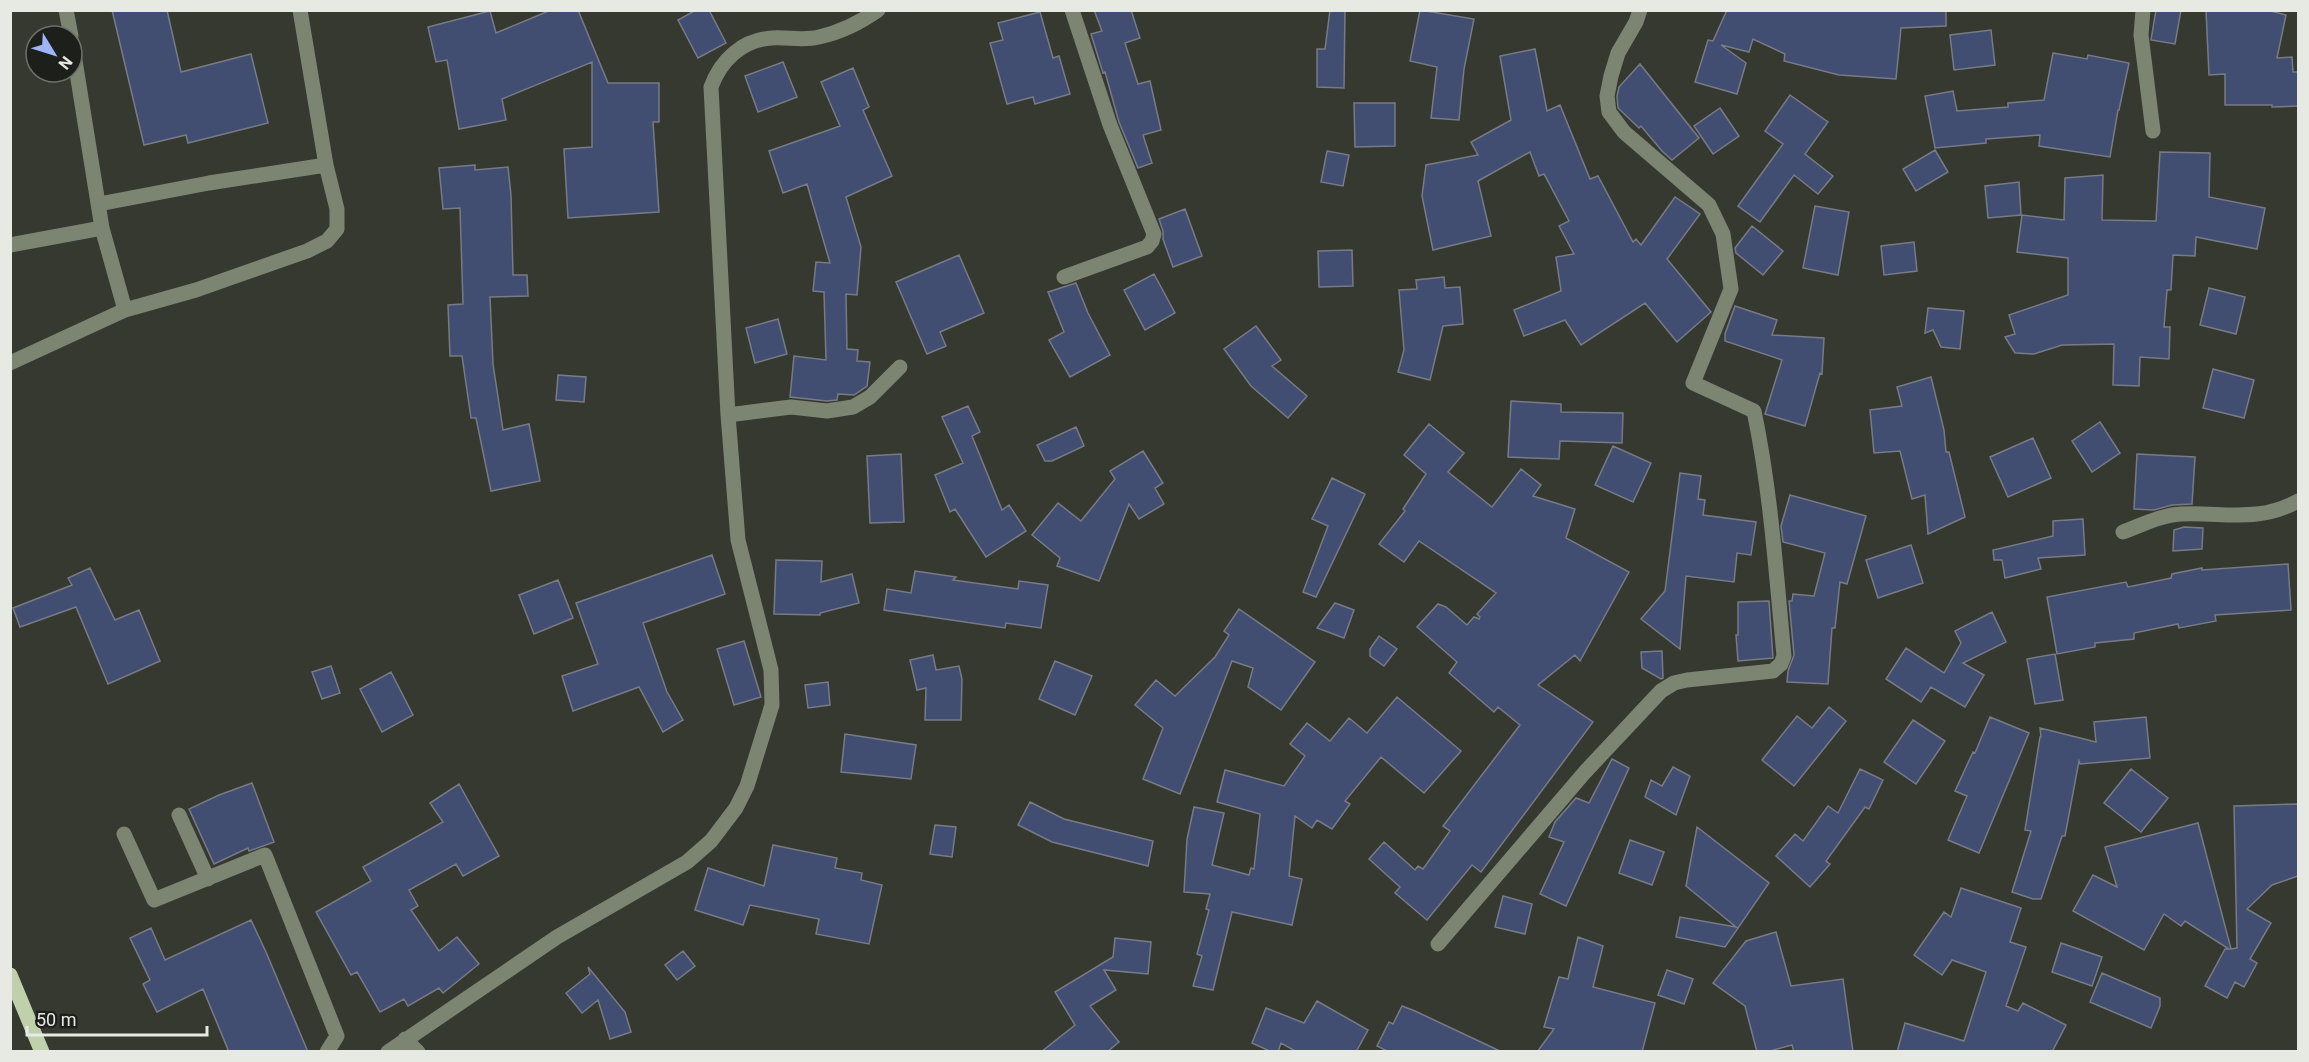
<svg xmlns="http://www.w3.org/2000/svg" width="2309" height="1062" viewBox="0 0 2309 1062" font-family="Roboto,sans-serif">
<rect width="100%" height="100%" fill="#353930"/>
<!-- building -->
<path fill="#424d72" stroke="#777b85" stroke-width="1.5" d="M112,10H167L181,72L251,54L268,123L188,143L186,135L144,145Z
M551,10H578L608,83H659V122H653L659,212L568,218L564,149L592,147V62L502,99L506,120L459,129L447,60L436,62L428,27L490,11L496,33Z
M696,10H709L726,43L698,58L678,20Z
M1094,10H1131L1140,38L1125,43L1138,84L1150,81L1161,130L1143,135L1152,163L1138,168L1119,122L1105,72L1103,73L1091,34L1102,31Z
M1330,10H1345L1344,88L1317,87V49H1325Z
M1420,10L1474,19L1464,69L1459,120L1431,118L1437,67L1410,61Z
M1727,10H1946V26L1901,28L1896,79L1839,75L1784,61L1785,54L1753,39L1749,52L1721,45L1746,63L1737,94L1695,82L1708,40L1713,41Z
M2156,10H2181L2175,44L2151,40Z
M2206,10H2267L2286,15L2277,58L2292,57L2293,72H2298V106L2272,107V105H2225V74L2209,75Z
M1040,12L1053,58L1059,56L1070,94L1035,104L1033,97L1007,104L990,43L1003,40L998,23Z
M1991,30L1995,65L1954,70L1950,35Z
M1535,49L1547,111L1560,105L1590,179L1598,176L1633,242L1636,239L1641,245L1675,197L1700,214L1667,259L1711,312L1677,342L1645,303L1581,345L1565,320L1524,336L1514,310L1561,291L1556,257L1574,254L1559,226L1569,221L1544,174L1539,176L1530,152L1478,181L1491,236L1433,250L1422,196L1426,165L1478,155L1471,142L1511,120L1500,56Z
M2053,53L2087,59L2088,55L2129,63L2119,110H2118L2110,157L2039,146L2040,135L1986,139V143L1935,148L1925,96L1953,91L1957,111L2008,107V103L2044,100Z
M783,62L797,97L758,112L745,76Z
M1640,64L1699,138L1672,160L1662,151L1641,126L1639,128L1618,108L1617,96L1619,87Z
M853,68L869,107L863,110L892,176L846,197L861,247L857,295L846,294L847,349L858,350L857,361L870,362L867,386L854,395L838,394L837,400L827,401L790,397L794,356L826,360L824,292L813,291L816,262L830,263L807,184L783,193L769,151L840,126L821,82Z
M1790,95L1828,122L1805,154L1833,176L1818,194L1794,175L1760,222L1738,206L1783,144L1765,131Z
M1354,103H1395V146L1355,147Z
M1720,108L1739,136L1713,154L1694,126Z
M1935,150L1948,172L1916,191L1903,169Z
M1327,151L1349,155L1343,186L1321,182Z
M2160,152L2210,153L2209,197L2265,208L2257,249L2196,237L2195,256L2173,255L2171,290H2167L2164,327H2170L2169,359L2140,357L2139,386L2113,385L2114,344L2062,345L2034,354L2015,353L2005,337L2015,334L2009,315L2068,295V258L2017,252L2022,215L2064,220L2065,178L2103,175L2102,220L2156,221Z
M475,165V170L508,167L511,195L513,275H527L528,296L490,297L493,364L503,430L529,424L540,481L491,491L476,418H471L462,356H450L448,305L463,304L460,208L443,209L439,168Z
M2019,182L2021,215L1988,218L1985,186Z
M1815,206L1849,212L1838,275L1803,268Z
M1185,209L1202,256L1173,267L1163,239V231L1159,219Z
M1752,226L1783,251L1763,275L1736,253L1735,248Z
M1914,242L1917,271L1884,275L1881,246Z
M1352,250L1353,286L1319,287L1318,251Z
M959,255L984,313L940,332L946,346L927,354L896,282Z
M1154,274L1175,313L1145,330L1124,290Z
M1444,277L1445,288L1460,287L1463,324L1443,326L1430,380L1398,372L1404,350L1399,290L1417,289L1416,280Z
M1076,283L1088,313L1110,355L1070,377L1049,340L1064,332L1048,292Z
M2209,288L2245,297L2236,334L2200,325Z
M1735,306L1777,320L1772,335L1824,338L1822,374L1820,373L1805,426L1765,414L1782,360L1725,341V334Z
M1928,308L1964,311L1960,349L1941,347L1933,330L1925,333Z
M778,319L787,354L755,363L746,328Z
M1256,326L1281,360L1272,366L1307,396L1288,418L1251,386L1224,349Z
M2213,369L2254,380L2244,418L2203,408Z
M558,375L586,377L584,402L556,400Z
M1931,377L1944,430L1946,452H1949L1965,517L1928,534L1925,495L1912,499L1900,451L1874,453L1870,410L1902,406L1897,387Z
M1511,401L1561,404V412L1623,413L1622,443L1560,441L1559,459L1508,457Z
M968,406L980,432L972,436L1002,510L1009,505L1026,531L986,557L955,509L950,512L935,475L963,463L942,417Z
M2100,422L2120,453L2092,472L2072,441Z
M1429,424L1464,453L1448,472L1492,507L1521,469L1541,485L1533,496L1575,509L1566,538L1629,572L1580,661L1575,655L1538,685L1593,722L1481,872L1472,865L1427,920L1395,893L1400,887L1369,859L1384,842L1415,870L1418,866L1423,869L1450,831L1443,826L1520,725L1498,707L1494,712L1449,673L1457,662L1417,627L1438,604L1446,607L1467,625L1474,617L1479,619L1480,617L1477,614L1496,593L1419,541L1404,562L1379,544L1405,511L1403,509L1426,474L1404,455Z
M1076,427L1084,446L1052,461H1045L1037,445Z
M2033,438L2051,478L2008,497L1990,457Z
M1613,446L1651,463L1633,502L1595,485Z
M1143,451L1163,483L1155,488L1164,504L1139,519L1129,504L1099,581L1057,566L1060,558L1032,535L1058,503L1081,521L1115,479L1110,471Z
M901,454L904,522L870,523L867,456Z
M2137,454L2195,457L2192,504L2172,505L2154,510L2134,509Z
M1680,473L1701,476L1698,499L1705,500L1703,515L1756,522L1751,555L1737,553L1734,582L1686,576L1680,649L1641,619L1665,591Z
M1332,478L1365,494L1316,597L1303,592L1328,526L1312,519Z
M1790,495L1866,516L1847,584L1840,582L1835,628H1832L1828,684L1787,682L1788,671L1794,655L1789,601H1792L1793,594L1814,596L1825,553L1783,542L1781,526Z
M2083,519L2085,555L2038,558L2041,569L2005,578L2002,560H1994L1993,550L2053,536V521Z
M2184,527L2203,528L2202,549L2173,551L2174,530Z
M1911,545L1923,583L1878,598L1866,560Z
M712,555L725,594L643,623L667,692L683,720L663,732L639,687L573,711L562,676L598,664L576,603Z
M776,560L822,561L821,582L852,574L859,603L820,613V615L774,614Z
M2288,564L2291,610L2215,615L2216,621L2179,628L2178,624L2134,633V639L2095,643V647L2057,654L2047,597L2126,582L2128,587L2171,578L2172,574L2202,568V570Z
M90,568L115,620L139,610L160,661L108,684L76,607L20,627L13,608L72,585L68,578Z
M915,571L956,577L953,580L1018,589L1019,581L1048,585L1041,628L1006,623L1005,628L884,610L887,589L911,593Z
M558,580L573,618L534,634L519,595Z
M1769,601L1773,658L1738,661L1736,635H1738V602Z
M1335,603L1354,610L1344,638L1317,628Z
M1239,609L1315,662L1281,710L1248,687L1253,668L1232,661L1180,794L1143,779L1163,728L1135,705L1156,680L1175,696L1215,657L1229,635L1224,631Z
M1992,612L2006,642L1963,663L1984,675L1965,707L1931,687L1921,702L1886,679L1906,648L1944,673L1961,643L1955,631Z
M1379,636L1397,649L1384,666L1370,656V649Z
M744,641L761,697L734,705L717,649Z
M1662,651L1663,678L1661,679L1642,668L1641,652Z
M2055,654L2063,700L2035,704L2027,659Z
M933,655L936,670L959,666L962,679L961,720H925L926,688L917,690L910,660Z
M1055,661L1092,676L1075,715L1039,699Z
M331,666L340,693L322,699L312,672Z
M391,672L413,715L382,732L360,689Z
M828,682L830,705L808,708L805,685Z
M1397,697L1461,751L1424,793L1381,757L1345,801L1350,804L1332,829L1317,820L1312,828L1295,816L1289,876L1302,879L1292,925L1232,912L1213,990L1193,986L1202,956L1197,954L1209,910L1206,909L1210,894L1184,892L1187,839L1194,807L1224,813L1212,865L1249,875L1251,868L1254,869L1260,814L1217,802L1225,770L1284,786L1305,756L1290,744L1307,723L1330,741L1349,718L1367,733Z
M1829,707L1846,721L1794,786L1762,760L1797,716L1812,728Z
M1990,717L2029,733L1979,853L1948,840L1967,796L1955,791L1973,752L1975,753Z
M2146,717L2150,758L2080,764L2079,761L2065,836H2062L2041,899H2033L2012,892L2031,831L2025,830L2040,737H2041L2040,728L2096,742L2094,722Z
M1913,720L1945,741L1916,784L1884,762Z
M845,734L916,745L911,779L841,772Z
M1612,759L1629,768L1566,906L1540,894L1564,842L1549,837L1555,822L1576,798L1589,803Z
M1673,767L1690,776L1676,815L1645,797L1651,780L1662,786Z
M1860,769L1883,780L1869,809L1865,807L1826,861L1830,864L1810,887L1776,856L1795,834L1803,841L1828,806L1838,813Z
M2131,769L2168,798L2141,832L2104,803Z
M252,783L274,842L249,851L248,848L214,864L189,809L219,795Z
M459,784L499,856L463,876L456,864L409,890L418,906L411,910L439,951L457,937L479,964L443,993L439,988L408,1006L404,999L380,1012L357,972L351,975L316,912L371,881L363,867L443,822L430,803Z
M1030,802L1064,819L1153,841L1148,866L1052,842L1018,825Z
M2298,804V876L2272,885L2247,909L2271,923L2250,959L2257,963L2244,987L2235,982L2227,998L2205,986L2225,949H2229L2185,921L2181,926L2164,914L2144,950L2073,911L2093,875L2117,887L2105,847L2198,823L2231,949L2237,948L2234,806Z
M935,825L956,827L952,857L930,854Z
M1697,827L1769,883L1725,947L1676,937L1680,917L1736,927L1686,886Z
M1630,840L1664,852L1652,885L1619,873Z
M773,845L837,858L835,868L862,873L861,880L882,885L869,944L816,934L819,919L750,905L743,925L695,910L708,868L764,886Z
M1961,888L2021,908L2010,942L2026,947L2006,1006L2018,1011L2023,1003L2066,1025L2052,1052H1897L1905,1023L1964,1041L1986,972L1952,960L1942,975L1914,955L1944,912L1951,917Z
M1503,896L1532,904L1525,934L1495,927Z
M251,920L266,952L308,1052H229L203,989L157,1012L143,984L150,980L130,938L151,928L165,960Z
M1776,932L1791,986L1843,979L1853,1052H1794L1792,1045L1766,1052H1757L1745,1006L1713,983L1746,941Z
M1578,937L1603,946L1593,987L1655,1003L1642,1052H1537L1554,1029L1544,1027L1559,977L1568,979Z
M1115,938L1151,942L1148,974L1104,970L1116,990L1090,1006L1119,1042L1107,1052H1041L1075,1025L1055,992L1113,957Z
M2061,943L2102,957L2092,986L2052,972Z
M683,951L695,966L677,980L665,965Z
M588,967L625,1012L631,1032L610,1039L598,1000L582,1013L566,993L590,974Z
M1667,970L1693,979L1684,1004L1658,995Z
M2102,973L2160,998V1006L2151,1028L2090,1002Z
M1317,1001L1368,1030L1356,1052H1297L1281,1043L1278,1052H1272L1252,1043L1266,1008L1304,1023Z
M1402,1006L1415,1011L1502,1052H1389L1377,1046L1389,1022L1393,1024Z"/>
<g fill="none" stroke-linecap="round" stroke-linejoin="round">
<!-- minor -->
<path stroke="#7c8472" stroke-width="15" d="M66,10L71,36
M2143,10L2141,35L2153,131
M72,42L102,228L125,310
M99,204L209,183L326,165
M10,245L102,228
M1064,277L1147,247L1152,241L1154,234L1110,125L1072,10
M10,363L125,310L196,290L307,251L327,241L337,229V209L326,165L300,10
M728,415L791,407L827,411L853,407L870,397L900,367
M2123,532C2142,525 2161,515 2181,514C2224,512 2258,523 2298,501
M179,815L208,879
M124,834L154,900L265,855L337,1036L327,1052
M1438,944L1585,772L1661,691L1674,683L1687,680L1773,671L1781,664L1784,656C1776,573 1771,492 1754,411L1693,383L1731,289L1723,234L1709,205L1624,132L1609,112L1607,96L1611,76L1618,53L1636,22L1640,10
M405,1039L418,1052
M388,1052L557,937L687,862L711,841L736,808L747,786L772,705L771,670L738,540L728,415L711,87C721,60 742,40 772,38C788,37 804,41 819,37C842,32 859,23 878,10"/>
<!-- major -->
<path stroke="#c0d0ab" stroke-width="15" d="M10,975L42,1052"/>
</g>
<!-- border -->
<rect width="2309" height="1062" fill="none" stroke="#e7e9e3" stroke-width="24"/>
<!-- north arrow -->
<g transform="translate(54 54) rotate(128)"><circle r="28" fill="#1d1f1b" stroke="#6e706b" stroke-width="1.5"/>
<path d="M0-4.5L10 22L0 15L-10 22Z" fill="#9eb4fd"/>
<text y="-9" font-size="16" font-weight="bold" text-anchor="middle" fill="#e7e9e3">N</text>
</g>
<!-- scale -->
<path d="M27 1026v9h180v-9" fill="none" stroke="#e7e9e3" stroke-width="3"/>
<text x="36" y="1026" font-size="18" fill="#e7e9e3" stroke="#1d1f1b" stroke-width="4.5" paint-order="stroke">50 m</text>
</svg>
